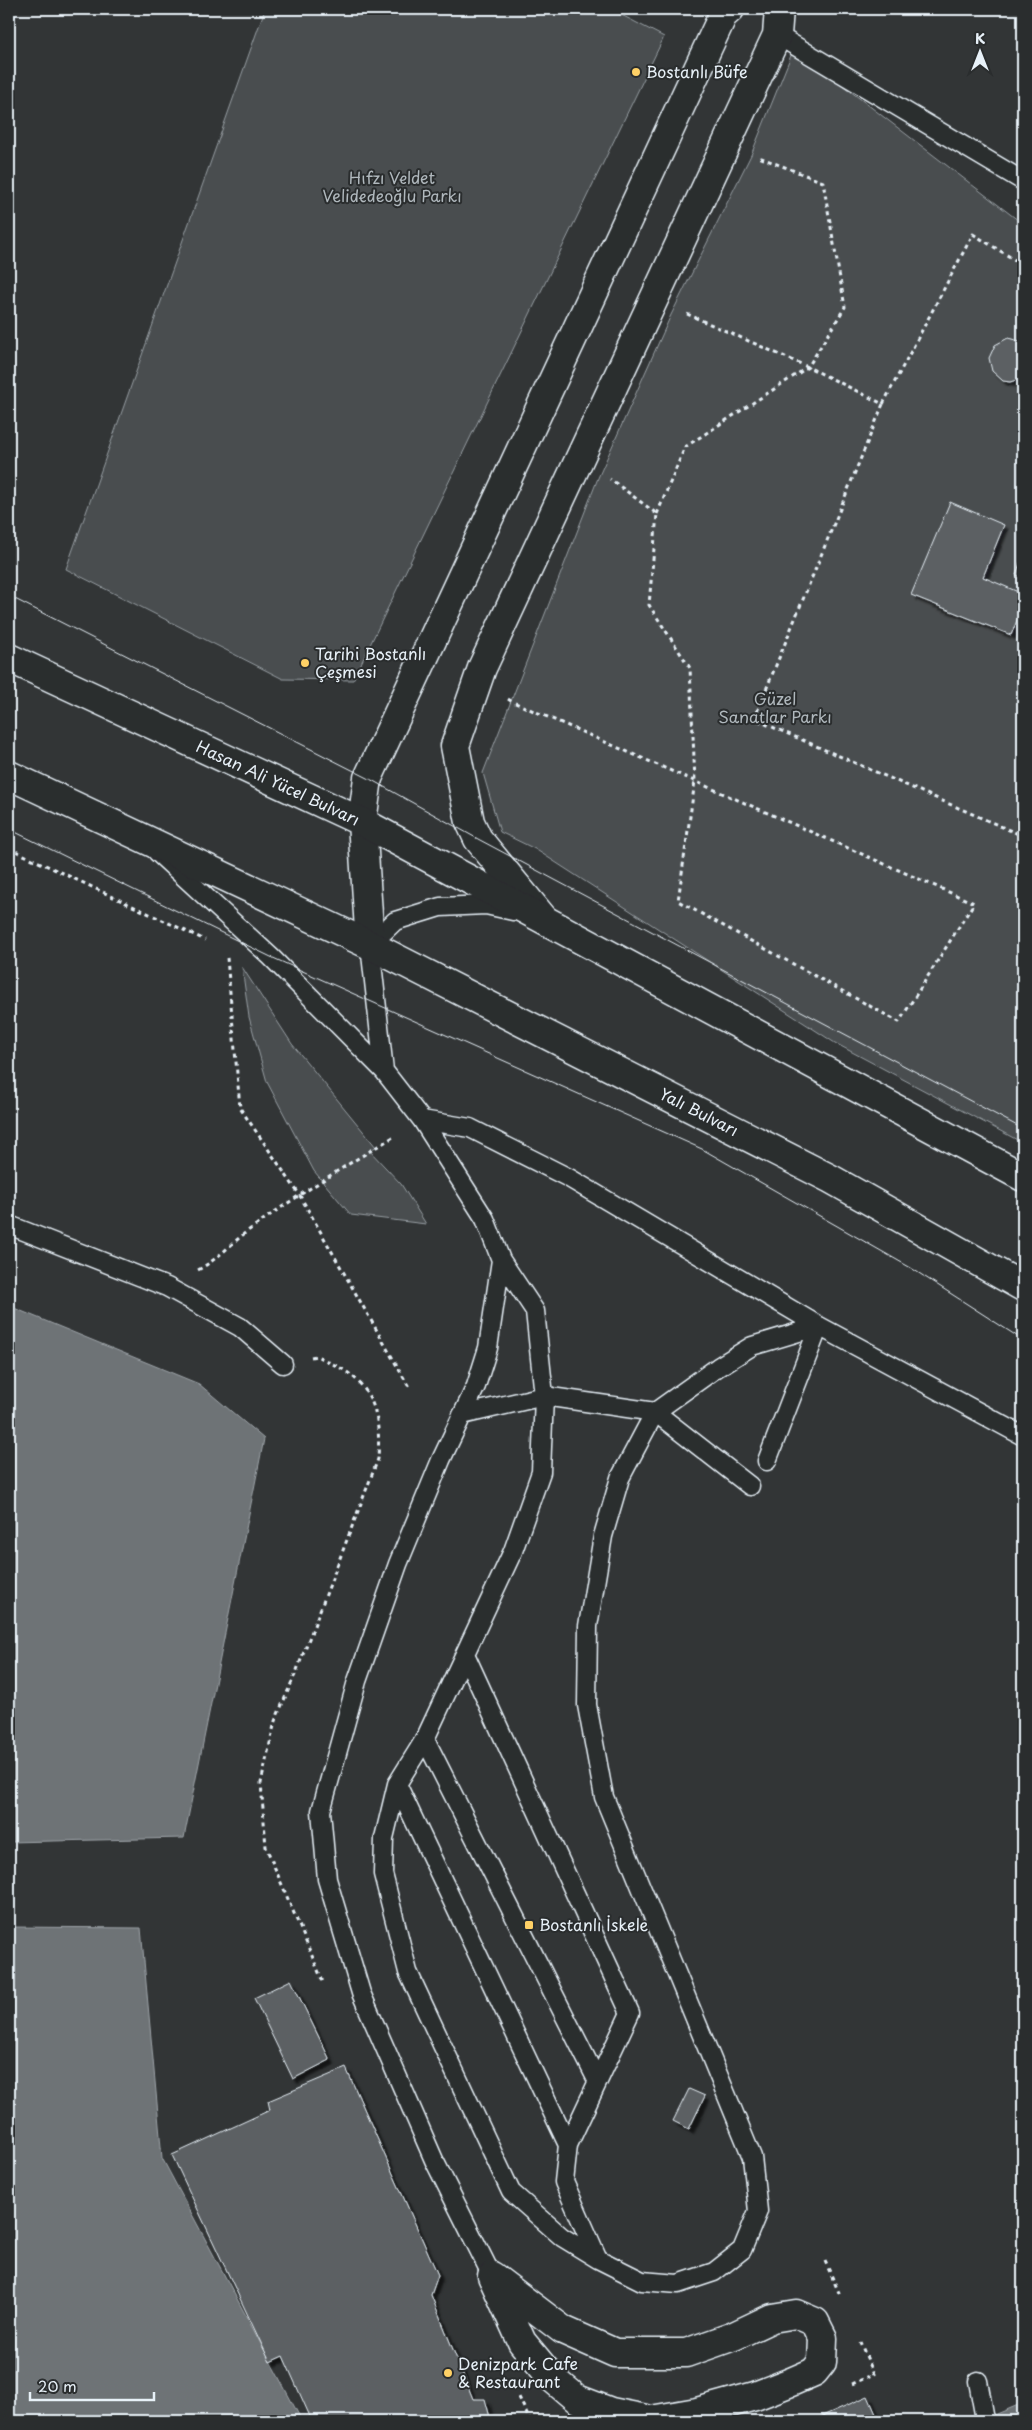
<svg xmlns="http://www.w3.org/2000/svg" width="1032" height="2430" viewBox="0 0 1032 2430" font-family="'Playpen Sans',sans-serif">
<defs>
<filter id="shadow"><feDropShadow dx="4.5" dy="4.5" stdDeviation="1" flood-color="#0009"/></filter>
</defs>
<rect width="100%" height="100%" fill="#323536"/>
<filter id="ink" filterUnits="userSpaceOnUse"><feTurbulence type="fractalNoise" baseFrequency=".02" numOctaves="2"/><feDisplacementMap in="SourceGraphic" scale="10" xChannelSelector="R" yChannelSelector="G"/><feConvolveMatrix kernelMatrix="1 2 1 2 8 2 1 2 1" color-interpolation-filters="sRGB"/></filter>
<g filter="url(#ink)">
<!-- green -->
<path fill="#494d4f" stroke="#989fa4" d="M265,9H610L664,37L353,680L283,679L66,569Z
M794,48L1023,224V1143L835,1043L535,849L500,832L483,773L598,478L671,315L751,155Z
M242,967L292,1044L376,1147L369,1150L401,1184L426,1224L351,1215L314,1171L267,1082L249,1017Z"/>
<!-- water -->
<path fill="#6e7376" stroke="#9fa5aa" d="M9,1306L199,1384L264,1439L184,1838L9,1842Z
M9,1927L141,1928L162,2158L302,2421H9Z
M1023,2403V2421H980L985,2419Z"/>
<!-- building -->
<path fill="#5c6063" stroke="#e8f1f8" filter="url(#shadow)" d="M1008,338L1023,342V378L1010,382L1003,381L992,371L989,358L995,345Z
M950,502L1004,525L983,577L1023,594V606L1011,635L911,595Z
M1023,554V578L1016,575Z
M291,1980L330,2060L293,2079L254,1998Z
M346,2068L438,2275L431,2295L473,2399H485L491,2421H312L283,2356L270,2362L172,2155L270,2110L268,2101Z
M689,2089L705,2096L689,2129L673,2121Z
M868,2396L879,2421H811Z"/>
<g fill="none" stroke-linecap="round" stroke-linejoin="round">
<!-- service casing -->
<g stroke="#e8f1f8" stroke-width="21">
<path id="service" d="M777,35L1023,181
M157,852L271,957L384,1071
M513,911L486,905L440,907L395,921L370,945L384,1071L422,1120L485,1219L501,1260L535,1311L544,1396L541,1472L513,1551L425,1739L397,1784L384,1838L383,1874L408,1972L511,2192L562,2237L598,2259L642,2281L678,2284L714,2272L742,2250L758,2211L752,2157L604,1797L587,1705L588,1626L603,1536L620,1478L655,1412L718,1367L752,1346L819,1326
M422,1120L470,1128L569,1178L819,1326L1023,1436
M9,1225L167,1287L240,1327L283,1364
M462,1415L544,1396L655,1412L750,1486
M767,1461L819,1326
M465,1654L630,2013L568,2145L564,2182L598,2259
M425,1739L597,2080
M397,1784L568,2145
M492,2276L434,2160L361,1993L327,1879L321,1811L357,1681L398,1564L441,1460L476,1386L488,1348L501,1260
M978,2381L985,2419"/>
</g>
<!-- minor casing -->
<g stroke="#e8f1f8" stroke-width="31">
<path id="minor" d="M543,918L478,839L470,822L455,746L482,668L777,35L779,9
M370,945L362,822L368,778L723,15L730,9
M492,2276L563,2330L615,2353H686L734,2336L772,2318L796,2314L815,2322L823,2338L822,2362L814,2372L791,2382L755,2396L697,2412L651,2420L611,2412L577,2399L552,2378L522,2342Z"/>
</g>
<!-- primary casing -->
<g stroke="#e8f1f8" stroke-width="31">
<path id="primary" d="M9,658L362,822L1023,1177
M9,775L370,945L831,1179L1023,1287"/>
</g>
<!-- path -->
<path stroke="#e8f1f8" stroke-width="3" stroke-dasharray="4 4" stroke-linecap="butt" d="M687,314L808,367L883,404L754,719L1023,836
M883,404L973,234L1023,265
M657,514L685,447L808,367L845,307L823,182L759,157
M508,699L511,701L974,903L899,1022L678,901L695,781L690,668L649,605L657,514L610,479
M9,848L205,940
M227,958L240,1108L299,1194L409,1387
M198,1270C220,1258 235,1239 256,1225C301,1193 348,1164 395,1136
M311,1357L317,1356C328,1362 341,1367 351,1375C378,1397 380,1426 378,1459L297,1670L275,1721L261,1783L266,1847L323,1982
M825,2261L840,2295
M852,2384L874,2374L860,2342
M519,2397L530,2421"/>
<!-- service -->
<use href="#service" stroke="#2a2d2e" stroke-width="18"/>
<!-- minor -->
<use href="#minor" stroke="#2a2d2e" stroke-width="28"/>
<!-- primary -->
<use href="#primary" stroke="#2a2d2e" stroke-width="28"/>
<!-- tram -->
<path stroke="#e8f1f8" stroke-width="1" d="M9,596L368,778L478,839L1023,1129
M9,829L271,957L702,1149L911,1268L1023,1340"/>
</g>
</g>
<!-- markers -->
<g fill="#ffd166" stroke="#2a2d2e" stroke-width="2">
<circle cx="636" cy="72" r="5"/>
<circle cx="305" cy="663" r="5"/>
<rect x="524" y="1920" width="10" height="10" rx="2.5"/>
<circle cx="448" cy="2373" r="5"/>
</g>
<g text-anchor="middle" stroke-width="4" stroke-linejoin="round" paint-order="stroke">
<!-- poi labels -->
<g font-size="16" fill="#e8f1f8" stroke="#2a2d2e" text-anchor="start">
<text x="646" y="78">Bostanlı Büfe</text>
<text x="315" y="660">Tarihi Bostanlı<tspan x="315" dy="18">Çeşmesi</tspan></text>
<text x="539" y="1931">Bostanlı İskele</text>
<text x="458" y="2370">Denizpark Cafe<tspan x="458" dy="18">&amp; Restaurant</tspan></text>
</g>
<!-- park labels -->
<g font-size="16" fill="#b0b8bd" stroke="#2a2d2e">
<text x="392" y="184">Hıfzı Veldet<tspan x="392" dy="18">Velidedeoğlu Parkı</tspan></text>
<text x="775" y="705">Güzel<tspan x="775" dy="18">Sanatlar Parkı</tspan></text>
</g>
<!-- street labels -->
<g font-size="16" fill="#e8f1f8" stroke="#2a2d2e">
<text transform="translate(278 783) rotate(25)" y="6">Hasan Ali Yücel Bulvarı</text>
<text transform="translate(699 1112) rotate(27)" y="6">Yalı Bulvarı</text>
</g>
</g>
<!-- margin -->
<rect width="1032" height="2430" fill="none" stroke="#2a2d2e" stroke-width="30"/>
<rect x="15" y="15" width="1002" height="2400" fill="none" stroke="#e8f1f8" stroke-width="2" filter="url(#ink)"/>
<!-- north arrow -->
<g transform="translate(980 52)" stroke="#2a2d2e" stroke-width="4" paint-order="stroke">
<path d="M0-4L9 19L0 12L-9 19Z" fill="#e8f1f8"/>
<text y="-8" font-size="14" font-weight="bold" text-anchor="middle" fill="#e8f1f8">K</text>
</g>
<!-- scale -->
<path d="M30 2392v8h124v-8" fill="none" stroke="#e8f1f8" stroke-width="2.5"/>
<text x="38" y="2392" font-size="15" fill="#e8f1f8" stroke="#2a2d2e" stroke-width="4" paint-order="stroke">20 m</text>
</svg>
